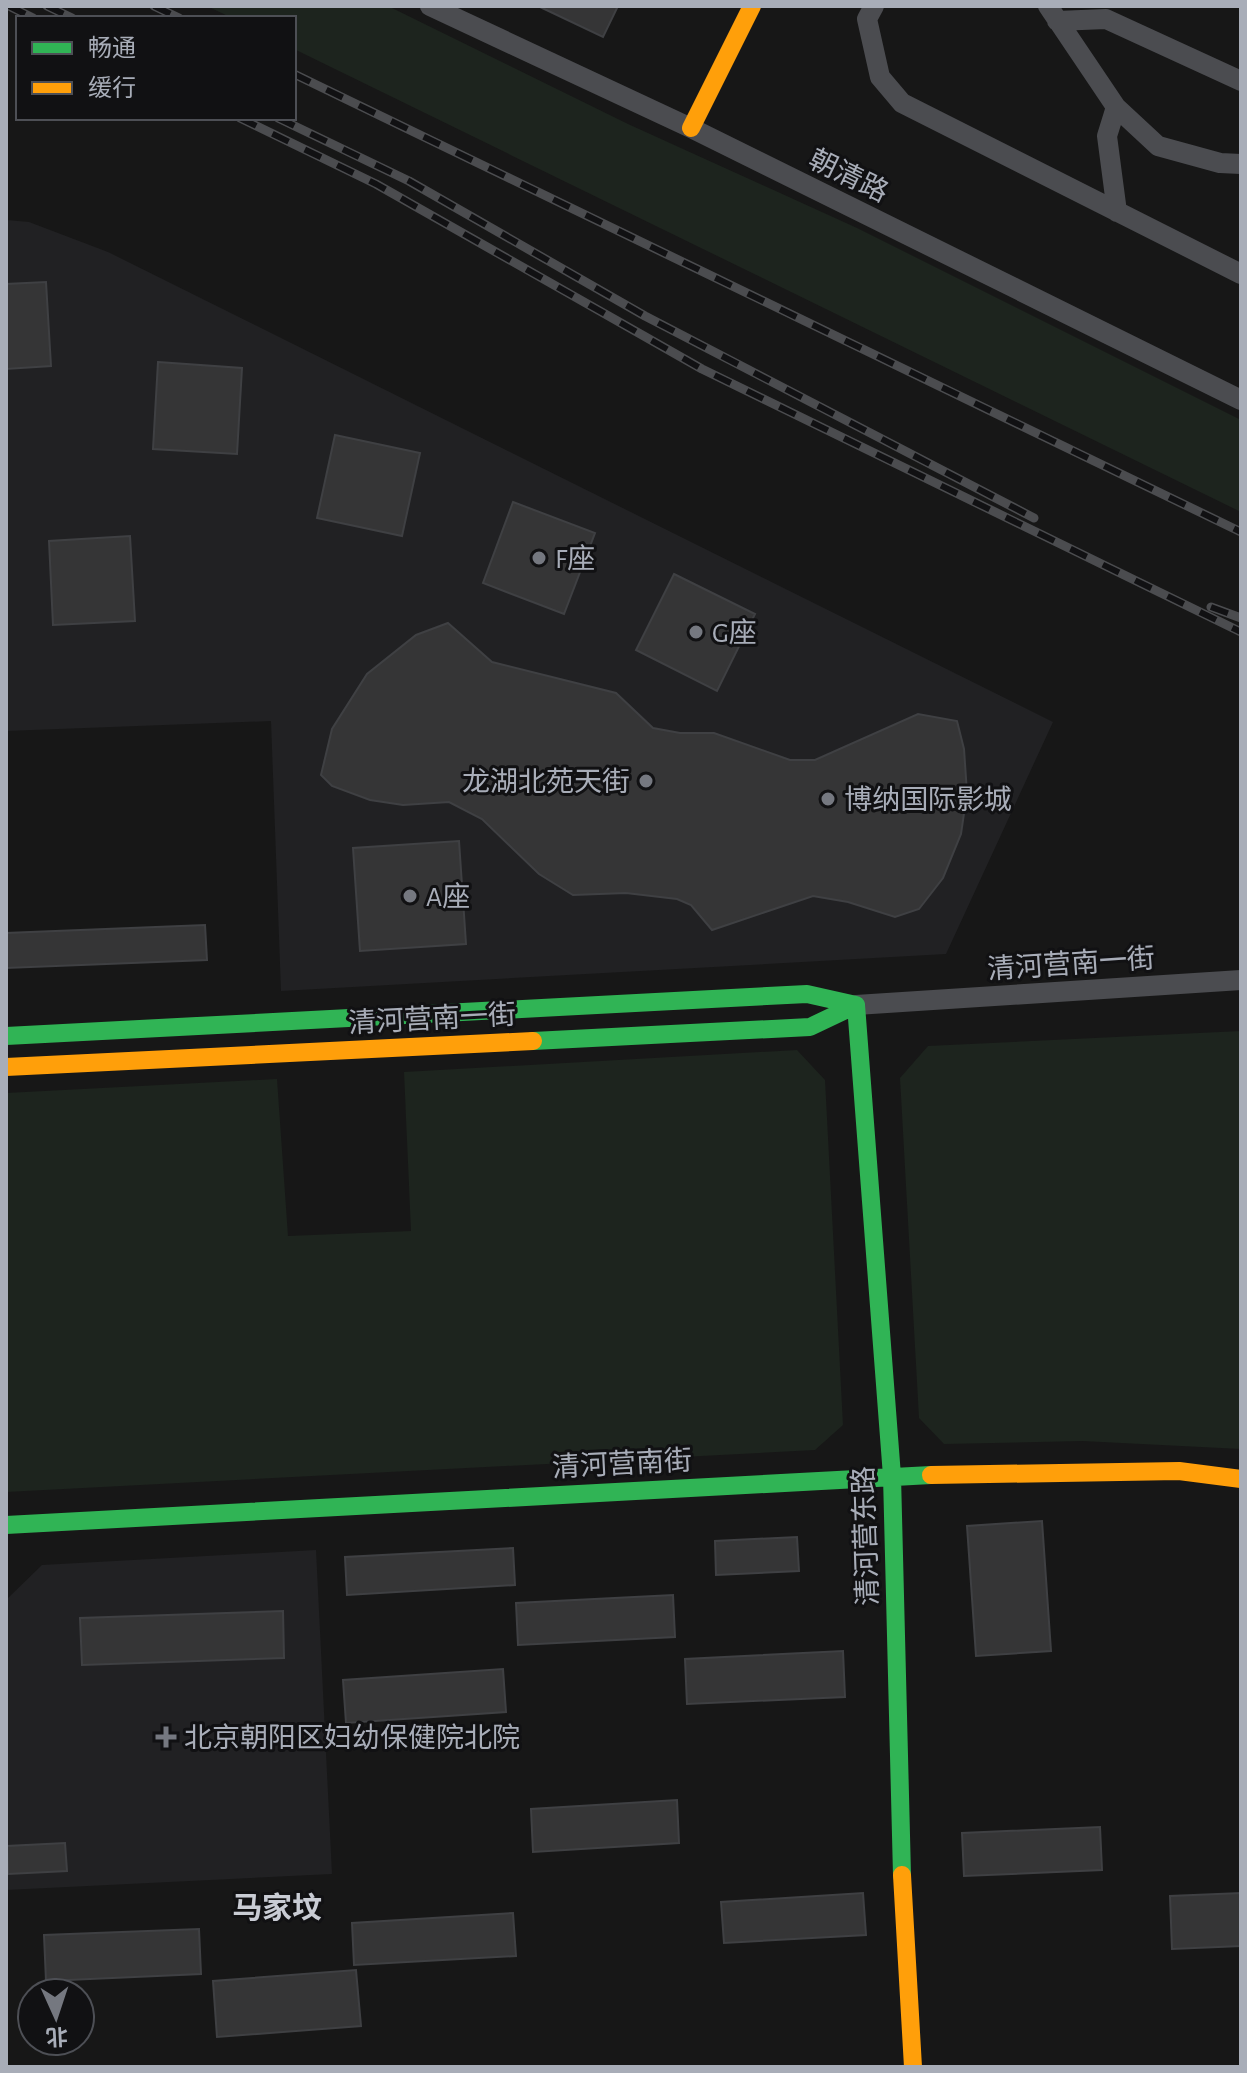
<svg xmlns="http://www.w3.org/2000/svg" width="1247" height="2073" viewBox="0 0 1247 2073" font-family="'Alegreya Sans','Noto Sans SC',sans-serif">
<rect width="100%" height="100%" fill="#171717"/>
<!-- built -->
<path fill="#212123" d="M6,220L29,222L108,252L1053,722L946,954L281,991L271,721L6,731Z
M316,1550L332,1874L6,1890V1600L42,1565Z"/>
<!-- green -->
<path fill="#1d241e" d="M207,6H388L628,124L857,228L1241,420V512L294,49V18H232Z
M1241,1031V1449L1082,1441L944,1444L919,1418L900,1078L928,1046Z
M797,1050L825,1080L843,1425L815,1450L6,1492V1093L277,1079L288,1236L411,1231L404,1072Z"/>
<!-- building -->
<path fill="#353536" stroke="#3f4043" stroke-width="2" d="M538,6H618L603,37Z
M46,282L51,366L6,369V284Z
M158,362L242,368L237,454L153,449Z
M335,435L420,453L402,536L317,518Z
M513,502L595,533L564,614L483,583Z
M130,536L135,621L53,625L49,541Z
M674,574L755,614L717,691L636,650Z
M448,623L492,662L616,693L653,728L680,733H714L790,760H815L918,714L957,721L964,749L967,793L961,834L943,878L919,909L895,917L848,902L813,896L712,930L691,905L677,899L626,893L573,895L539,874L482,819L449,802L403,805L370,800L332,786L321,775L332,729L367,674L416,635Z
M459,841L466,944L360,951L353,848Z
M205,925L207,960L6,968V933Z
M1042,1521L1051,1651L976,1656L967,1526Z
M797,1537L799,1571L716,1575L715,1541Z
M513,1548L515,1585L347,1595L345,1557Z
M673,1595L675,1637L518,1645L516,1603Z
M283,1611L284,1658L82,1665L80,1618Z
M843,1651L845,1697L687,1704L685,1659Z
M503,1669L506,1712L346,1723L343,1680Z
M677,1800L679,1843L533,1852L531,1809Z
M1100,1827L1102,1870L964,1876L962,1833Z
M65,1843L67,1871L8,1874L7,1846Z
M863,1893L866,1935L724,1943L721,1902Z
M1241,1893V1946L1172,1949L1170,1896Z
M513,1913L516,1956L354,1965L352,1923Z
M199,1929L201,1974L46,1981L44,1935Z
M356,1970L361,2026L217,2037L213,1981Z"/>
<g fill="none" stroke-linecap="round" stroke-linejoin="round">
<!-- street -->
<path stroke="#4b4c50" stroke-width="20" d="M430,6L691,128L1241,400
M874,6L867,19L880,77L902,103L1241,274
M1048,6L1116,107L1158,146L1220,163L1241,164
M1057,21L1106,19L1241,81
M1116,107L1107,136L1117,212
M856,1005L1241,980"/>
<!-- fast -->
<path stroke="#30b455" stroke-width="18" d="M856,1005L892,1476L902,1875
M6,1036L807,994L856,1005
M533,1041L810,1027L856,1005
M6,1525L931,1475"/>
<!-- slow -->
<path stroke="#ff9f0a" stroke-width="18" d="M691,128L752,6
M6,1067L533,1041
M931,1475L1179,1471L1241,1479
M902,1875L913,2067"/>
<!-- rail casing -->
<g stroke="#4b4c4f" stroke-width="9">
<path id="rail" d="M9,6L33,18
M47,6L72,18
M154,6L179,18
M294,74L1241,532
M240,118L376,184L702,369L1241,632
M278,118L409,181L645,316L1034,518
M1211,607L1241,618"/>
</g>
<!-- rail -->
<use href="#rail" stroke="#111113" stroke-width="6" stroke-dasharray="18" stroke-linecap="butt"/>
</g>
<!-- markers -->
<g fill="#757880" stroke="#111113" stroke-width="3">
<circle cx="539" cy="558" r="8"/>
<circle cx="696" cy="632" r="8"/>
<circle cx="646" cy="781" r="8"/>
<circle cx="828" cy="799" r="8"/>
<circle cx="410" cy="896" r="8"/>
<path d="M162 1725h8v8h8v8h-8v8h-8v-8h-8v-8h8z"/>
</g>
<g text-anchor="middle" stroke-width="6" stroke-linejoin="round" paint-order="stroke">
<!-- street labels -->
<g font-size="28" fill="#a8adb8" stroke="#111113">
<text transform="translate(849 175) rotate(26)" y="10">朝清路</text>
<text transform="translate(1071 963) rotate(-4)" y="10">清河营南一街</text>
<text transform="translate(432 1018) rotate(-3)" y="10">清河营南一街</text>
<text transform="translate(622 1463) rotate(-3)" y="10">清河营南街</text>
<text transform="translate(865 1536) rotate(-92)" y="10">清河营东路</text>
</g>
<!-- poi labels -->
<g font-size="28" fill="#a8adb8" stroke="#111113" text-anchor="start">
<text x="555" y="568">F座</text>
<text x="712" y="642">G座</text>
<text x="630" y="791" text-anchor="end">龙湖北苑天街</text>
<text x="844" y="809">博纳国际影城</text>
<text x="426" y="906">A座</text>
<text x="184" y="1747">北京朝阳区妇幼保健院北院</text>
</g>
<!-- neighbourhood labels -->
<g font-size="30" font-weight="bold" fill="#c9ccd4" stroke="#111113">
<text x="277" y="1918">马家坟</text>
</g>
</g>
<!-- border -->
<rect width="1247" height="2073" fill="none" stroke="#a8adb8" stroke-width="16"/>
<!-- legend -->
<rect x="16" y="16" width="280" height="104" fill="#111113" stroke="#4d4f55" stroke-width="2"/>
<rect x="32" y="42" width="40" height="12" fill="#30b455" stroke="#4d4f55" stroke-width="2"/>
<text x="88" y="56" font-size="24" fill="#a8adb8">畅通</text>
<rect x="32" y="82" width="40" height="12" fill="#ff9f0a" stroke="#4d4f55" stroke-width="2"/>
<text x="88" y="96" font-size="24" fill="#a8adb8">缓行</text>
<!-- north arrow -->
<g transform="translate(56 2017) rotate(177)"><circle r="38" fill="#111113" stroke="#4d4f55" stroke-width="2"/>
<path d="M0-6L14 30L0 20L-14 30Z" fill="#757880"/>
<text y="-12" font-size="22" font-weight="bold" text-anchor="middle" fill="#a8adb8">北</text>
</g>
</svg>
